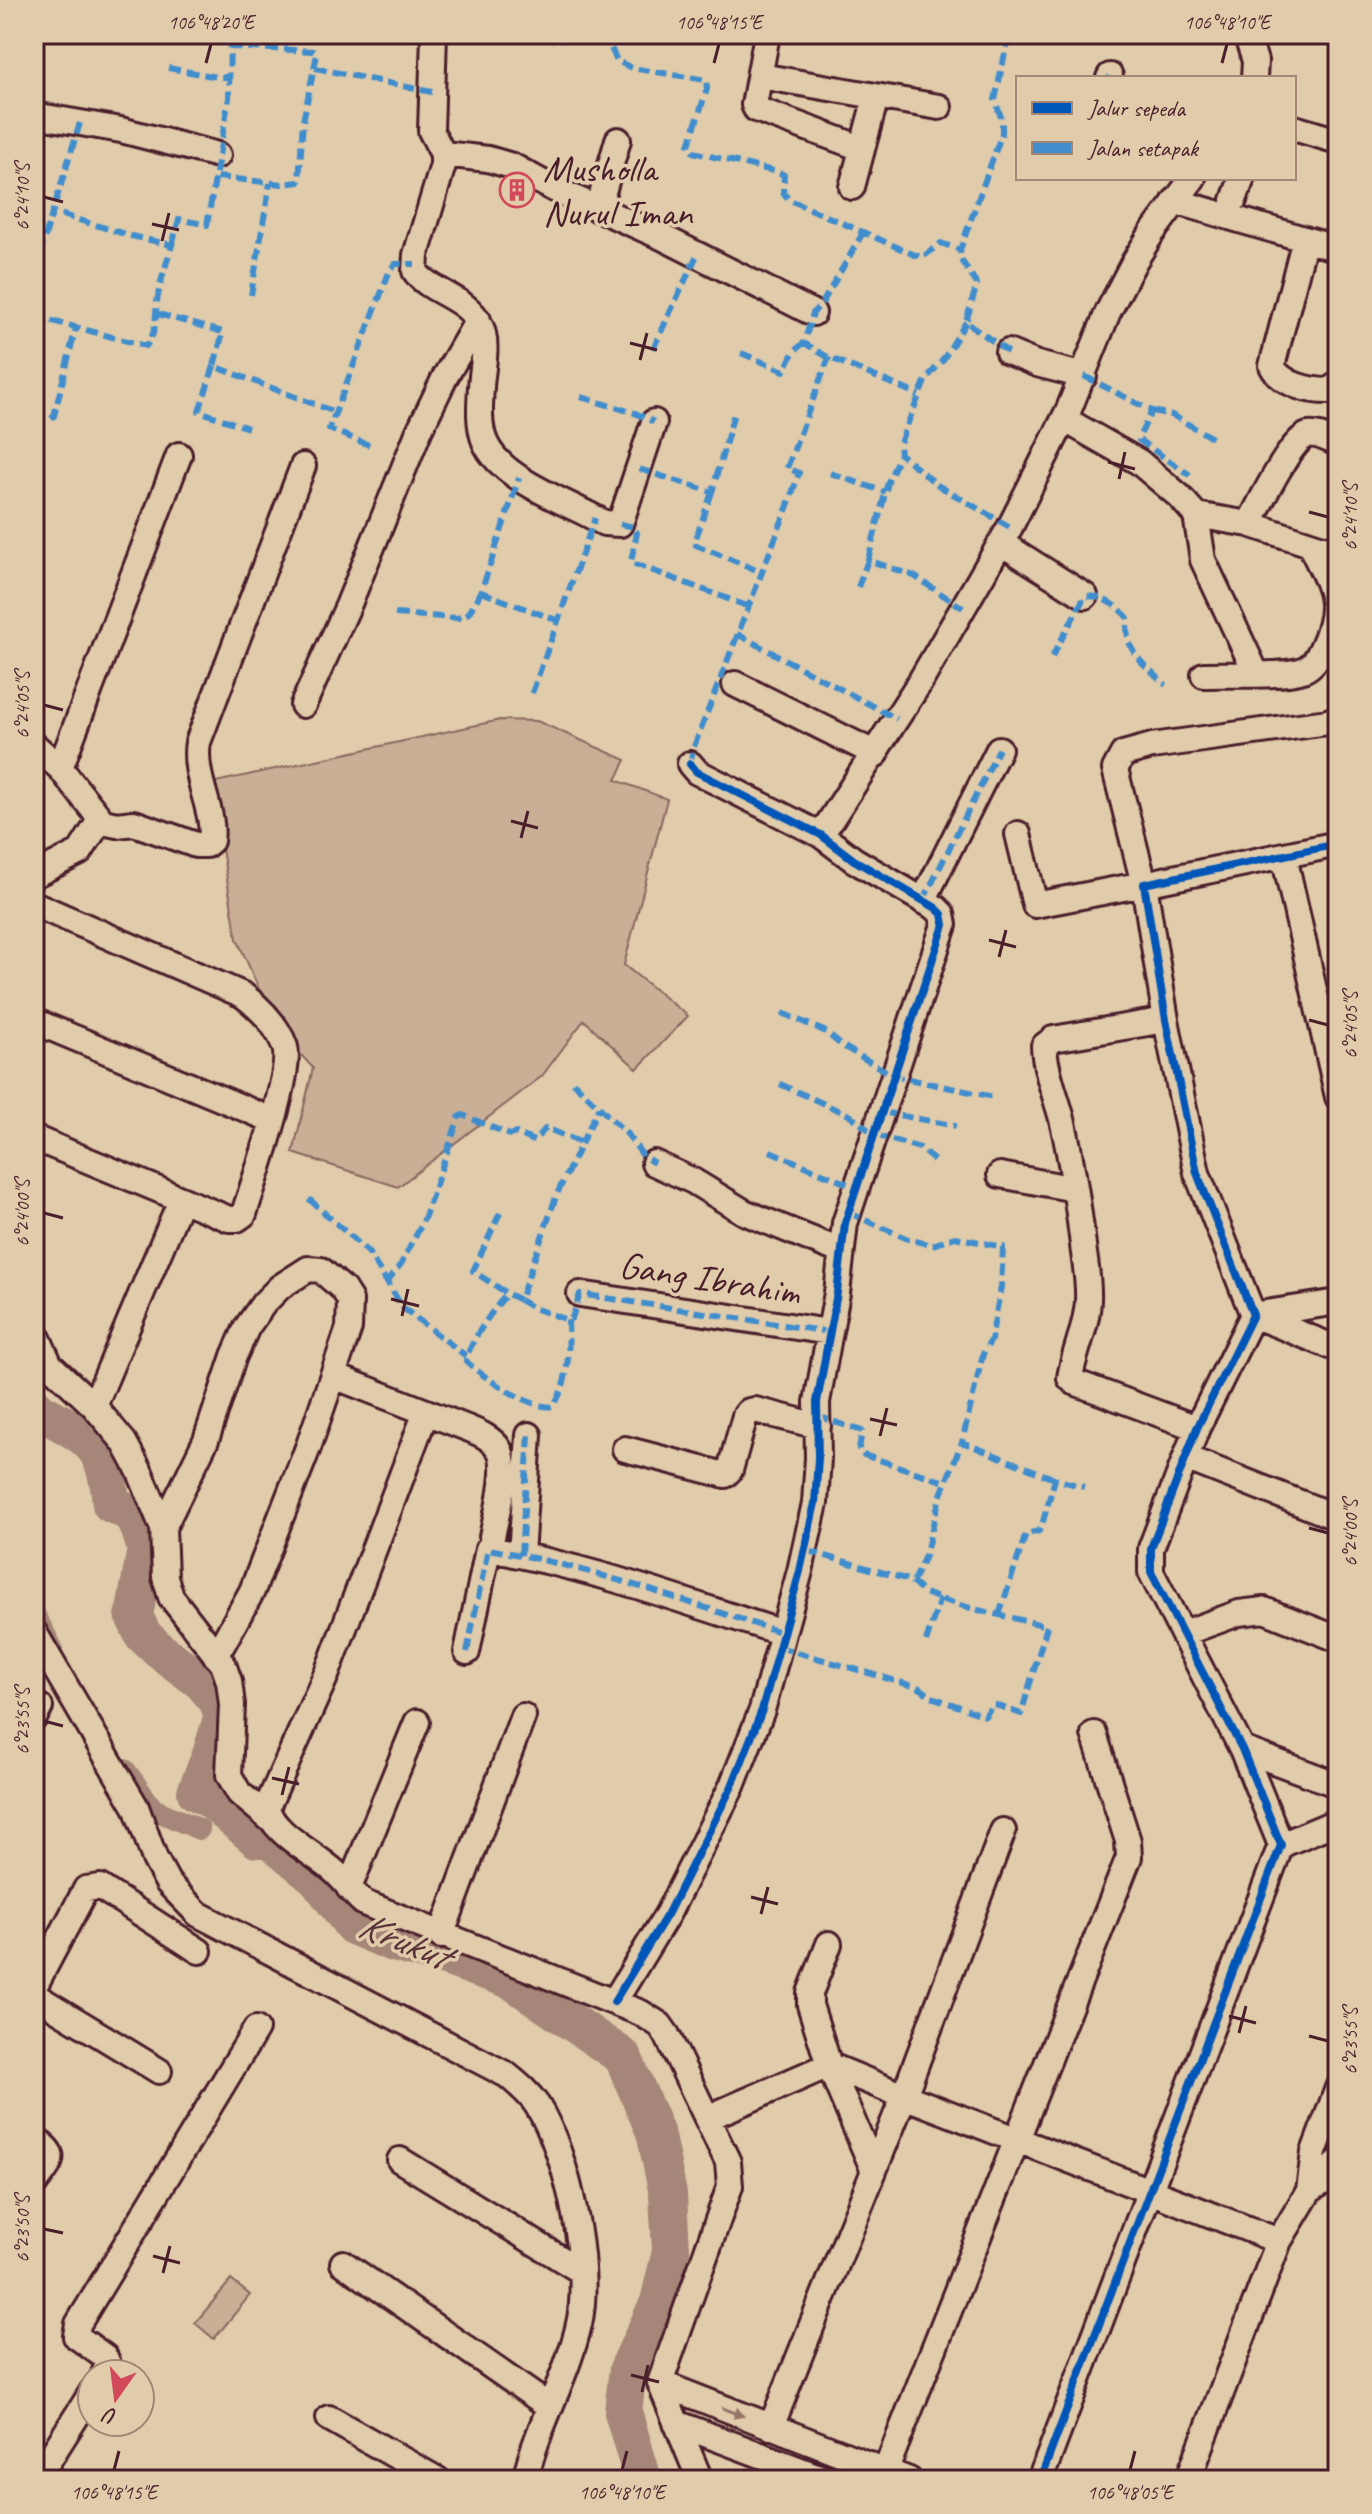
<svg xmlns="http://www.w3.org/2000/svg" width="1372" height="2514" viewBox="0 0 1372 2514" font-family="Caveat,sans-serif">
<rect width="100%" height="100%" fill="#e0cbaa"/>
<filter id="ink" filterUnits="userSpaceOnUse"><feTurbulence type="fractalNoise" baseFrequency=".0125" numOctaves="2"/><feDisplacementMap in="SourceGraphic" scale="16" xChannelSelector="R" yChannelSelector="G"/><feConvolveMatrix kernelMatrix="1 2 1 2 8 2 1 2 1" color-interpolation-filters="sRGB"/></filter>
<g filter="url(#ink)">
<!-- green -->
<path fill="#c8af95" stroke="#896760" stroke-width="2" d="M500,720L537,721L626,760L616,780L667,799L624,965L688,1016L637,1069L584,1020L542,1076L398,1187L293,1153L313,1068L275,1026L237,939L211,783Z
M231,2280L250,2295L214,2339L195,2323Z"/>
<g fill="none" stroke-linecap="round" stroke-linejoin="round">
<!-- canal -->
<path stroke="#a58678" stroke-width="22" d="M34,1614L52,1648
M125,1770L153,1809L199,1829"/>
<!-- river -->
<path stroke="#a58678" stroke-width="38" d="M34,1405L38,1410C88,1438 106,1442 111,1504L131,1513L139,1527L146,1549L134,1616L143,1635L160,1651L202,1682L217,1700L223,1715L211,1755L196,1792L211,1800L257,1839H269L317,1878L353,1926L393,1943L446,1957L511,1980L623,2057L655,2132L668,2194L671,2251L659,2302L628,2369L623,2412L643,2480"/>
<!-- street casing -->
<g stroke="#4a1f2b" stroke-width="30">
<path id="street" d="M434,34L431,131L443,154V165L416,255L415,271C428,292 468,297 480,325C489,344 482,367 481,387C480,404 478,425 485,442C500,478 562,500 595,518L604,523L620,524L654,422
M767,34L754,105L756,109L861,148
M1246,34L1255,61L1254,78
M760,76L939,107
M1109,78L1110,76
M34,115L121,130L218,155
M1294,128L1338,141
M443,154L488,159L512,166L554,189L662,237L813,313
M852,187L876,97
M1234,200L1242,178
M1175,201L1338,249
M598,209L618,140
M1305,239L1272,366C1282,385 1309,391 1329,391L1338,384
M1008,352L1037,364L1084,376
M1064,419L1139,462L1179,496L1196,515L1203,560L1256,673
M1338,443C1329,440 1317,433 1308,435C1291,439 1259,506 1249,524L1338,553
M1196,515L1249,524
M1001,543L1085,596
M1204,675C1228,674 1283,677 1303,670C1313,666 1318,657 1322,648C1344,600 1330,588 1310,544
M735,684L876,754
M303,705L348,606L419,431L445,377L478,320
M34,745L60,768
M103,822L60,768L179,455
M1018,834L1035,905L1144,884L1115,769L1123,754L1152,746L1328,722L1338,718
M821,835L920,682L1010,527L1069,409L1108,312L1134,262L1152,233L1193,178
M1284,856L1338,1097
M34,875L80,852L97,825L103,822L117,825L134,823L196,845H206L211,841C216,812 192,777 198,742L303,466
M923,901L999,749
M34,904L243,995C260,1008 278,1026 285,1047C293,1072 253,1184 244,1214L237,1219H229L34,1138
M1166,1020L1053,1039L1044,1046C1045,1072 1057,1098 1063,1123C1072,1163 1078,1204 1083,1245C1085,1263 1089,1281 1088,1300C1087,1327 1074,1351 1070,1378L1074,1382L1197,1428
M34,1021L272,1120
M654,1163L693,1181L744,1212L840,1251
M1000,1175L1075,1189
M580,1294L829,1332
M1253,1315L1338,1349
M1253,1315L1338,1302
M34,1329L50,1365L94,1406L124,1442L139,1470L163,1528L165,1577L171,1597L223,1664L229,1681L232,1705L229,1775L239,1793L270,1819
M334,1376L467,1428C479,1433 492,1438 499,1449C510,1467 496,1516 492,1537
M94,1406L181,1200
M426,1412L327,1673L267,1807C271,1834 319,1855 338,1875C348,1884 354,1895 364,1903L641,2013L660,2025L667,2035L728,2162L730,2186L660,2383L700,2480
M625,1449L725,1475L730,1470L745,1416L749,1411L755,1410L818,1426
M1186,1458L1338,1518
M163,1528L206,1440L234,1356L247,1327L264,1303L280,1287L308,1269L321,1270L343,1289L350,1300L349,1328L309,1445L252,1591L216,1656
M521,1555L529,1435
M34,1632L136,1807L155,1859L168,1883L198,1914L507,2075C518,2084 529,2093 537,2105C568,2154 592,2268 579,2324C567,2378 537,2426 525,2480
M1184,1633L1239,1613L1264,1610L1338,1639
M467,1652L488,1549C589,1566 685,1602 783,1633
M34,1718L40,1707
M1242,1749L1338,1785
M1281,1845L1338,1821
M349,1888L417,1722
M441,1936L523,1716
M829,1944L810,1993V2005L829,2065L874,2171
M34,1987L86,1889L100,1887L199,1951
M34,1995L159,2071
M614,2002L668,1913L732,1786L762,1710L800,1571L815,1503L818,1458L817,1402L837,1293L845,1223L944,925L942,914L936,908L854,860L821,835L697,772L690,764
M707,2118L829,2065L904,2096L1003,1831
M34,2139C62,2156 49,2163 34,2185
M400,2160L581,2271
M1309,2191L1314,2152L1338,2088
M343,2263L550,2407
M104,2374L108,2364L105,2357L76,2336L78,2324L256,2029
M660,2383L909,2480
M329,2418L438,2480
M676,2423L827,2480
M771,2427L904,2096L1279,2241
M885,2472L1129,1857L1128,1841L1094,1734
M36,2480L92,2392
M1040,2480L1281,1845L1242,1749L1151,1572V1548L1197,1428L1253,1315L1197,1173L1166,1020L1144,884L1338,844
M1188,2480L1279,2241L1309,2191L1326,2180L1338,2162"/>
</g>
<!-- street -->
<use href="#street" stroke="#e0cbaa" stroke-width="24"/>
<!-- quiet -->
<path stroke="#418dcd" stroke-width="6" stroke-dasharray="12 6" stroke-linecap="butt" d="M434,35L598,41L610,46L617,61L632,68L706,80L707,89L689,145L693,152L778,172L784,175L783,193L790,200L915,255L923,257L941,243L960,250
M168,68L217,77H231
M315,68L432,92
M1109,78L1110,76
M217,177L282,184L299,182L303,121L317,54L313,51L230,47
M864,231L824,300L813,313L804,343L826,356L919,395
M172,245L179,219L207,225L229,98L230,34
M34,272L80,123
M251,295L270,183
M158,314L223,332L214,366L335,412
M34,316L146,346C159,330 154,315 158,296C161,279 167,262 172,245L131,236L53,212
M966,322L943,360L926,379L899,445L900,454L939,486L1010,527
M653,349L697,255
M1008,352L966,322L977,284L961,260L960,250L1002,133V120L995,100L1009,34
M741,353L784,371L794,351L804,343
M214,366L199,411L248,428
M1084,376L1152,411L1139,437V440L1190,475
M581,397L635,413L654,422
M1152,411L1172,415L1214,439
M34,415L51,419L54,416L76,327
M369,445L329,429L390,270L395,264H415
M639,469L712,492L735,410
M830,473L885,492
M712,492L695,541L696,545L761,572
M620,524L634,527L637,533L631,561L635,564L747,606
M868,560L888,482L900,454
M858,587L868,560L914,576L963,608
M481,592L559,621
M395,614L458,618L469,613L481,592L519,478
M737,634L897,719
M1052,657L1085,596C1101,595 1118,606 1128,618C1123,653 1143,662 1166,685
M532,693L595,518
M690,764L693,749L787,508L799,473L787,468L829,357
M923,901L999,749
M782,1013L824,1031L841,1045L894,1076L994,1097
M573,1082L628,1135L643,1156L654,1163
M780,1084L851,1116L875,1135L920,1148L938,1164
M882,1112L956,1126
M770,1151L857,1188
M309,1199L368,1252L403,1308L466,1356
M500,1213L473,1271L508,1294
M849,1213L908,1239L927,1244L933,1245L955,1237L1003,1247L1001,1287L991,1340L983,1354L962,1442
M386,1283L401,1264L423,1222L459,1117L463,1115L510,1135L516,1133L534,1141L546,1128L582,1143
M520,1300L533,1308L568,1320L572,1318L580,1294L829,1332
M568,1320C569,1348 570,1383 553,1406C533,1411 481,1376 466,1361C467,1347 496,1303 508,1294L520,1300L557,1194L599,1107
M817,1416L862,1431L859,1449L864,1455L945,1482
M521,1555L529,1435
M913,1581L925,1556L940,1497L962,1442L1055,1479
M999,1615L1026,1534L1039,1531L1042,1525L1055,1479L1084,1487
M34,1632L35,1633
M926,1642L940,1598
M779,1647L920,1688L932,1697L985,1716L993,1704L1021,1714L1047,1626C1006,1616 964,1609 925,1593C917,1589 915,1582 905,1579L805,1550
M467,1652L488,1549C589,1566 685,1602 783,1633
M882,2480L885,2472"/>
<!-- cycleway casing -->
<g stroke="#e0cbaa" stroke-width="13">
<path id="cycleway" d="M614,2002L668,1913L732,1786L762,1710L800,1571L815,1503L818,1458L817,1402L837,1293L845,1223L944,925L942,914L936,908L854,860L821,835L697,772L690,764
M1040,2480L1281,1845L1242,1749L1151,1572V1548L1197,1428L1253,1315L1197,1173L1166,1020L1144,884L1338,844"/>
</g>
<!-- cycleway -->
<use href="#cycleway" stroke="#0057b8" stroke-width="8"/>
</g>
<!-- one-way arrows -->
<defs><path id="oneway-solid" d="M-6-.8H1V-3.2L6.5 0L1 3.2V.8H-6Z" transform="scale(2)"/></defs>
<use fill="#95756a" href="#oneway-solid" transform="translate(733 2412) rotate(21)"/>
</g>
<!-- ticks -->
<path fill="none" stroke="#4a1f2b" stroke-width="3" d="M206,63L211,44M714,63L719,44M1222,63L1227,44M44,197L63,202M152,224L179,230M162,241L169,213M630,343L657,350M640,360L647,333M1108,462L1135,469M1119,479L1125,452M1309,512L1328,517M44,705L63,710M511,821L538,828M521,838L528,811M989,940L1016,947M999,957L1006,930M1309,1020L1328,1025M44,1213L63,1218M391,1299L419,1306M402,1316L408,1289M870,1419L897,1425M880,1436L887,1408M1309,1528L1328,1533M44,1721L63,1726M272,1778L299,1784M282,1795L289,1767M751,1897L778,1904M761,1914L768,1887M1229,2016L1256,2023M1239,2033L1246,2006M1309,2036L1328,2041M44,2229L63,2233M153,2256L180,2263M163,2273L170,2246M631,2375L659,2382M642,2392L648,2365M114,2470L119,2451M622,2470L627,2451M1130,2470L1135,2451"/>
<!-- icons -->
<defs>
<g id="building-ring" transform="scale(1.8)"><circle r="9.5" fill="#e0cbaa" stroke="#d1495b" stroke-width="1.5"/><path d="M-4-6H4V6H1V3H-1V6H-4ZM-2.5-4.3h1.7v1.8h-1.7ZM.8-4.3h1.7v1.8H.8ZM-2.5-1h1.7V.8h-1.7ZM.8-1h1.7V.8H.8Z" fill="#d1495b"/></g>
</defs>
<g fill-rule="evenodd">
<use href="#building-ring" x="517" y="190"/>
</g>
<g text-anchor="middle" stroke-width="7" stroke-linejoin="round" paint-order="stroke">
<!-- poi labels -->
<g font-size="38" fill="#4a1f2b" stroke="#e0cbaa" text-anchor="start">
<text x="543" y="181">Musholla<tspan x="543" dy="44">Nurul Iman</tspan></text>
</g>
<!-- street labels -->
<g font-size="38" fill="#4a1f2b" stroke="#e0cbaa">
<text transform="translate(710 1278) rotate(9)" y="13">Gang Ibrahim</text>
</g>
<!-- water labels -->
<g font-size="40" font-style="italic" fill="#5c343a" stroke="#e0cbaa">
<text transform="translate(404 1939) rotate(22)" y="14">Krukut</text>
</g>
</g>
<!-- margin -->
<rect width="1372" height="2514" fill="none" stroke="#e0cbaa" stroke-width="88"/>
<!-- legend -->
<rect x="1016" y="76" width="280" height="104" fill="#e0cbaa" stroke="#a48677" stroke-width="2"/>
<rect x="1032" y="102" width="40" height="12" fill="#0057b8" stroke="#a48677" stroke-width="2"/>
<text x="1088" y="116" font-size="24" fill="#4a1f2b">Jalur sepeda</text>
<rect x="1032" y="142" width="40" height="12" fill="#418dcd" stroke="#a48677" stroke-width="2"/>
<text x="1088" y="156" font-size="24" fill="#4a1f2b">Jalan setapak</text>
<!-- north arrow -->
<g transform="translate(116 2398) rotate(194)"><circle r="38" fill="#e0cbaa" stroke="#a48677" stroke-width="2"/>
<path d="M0-6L14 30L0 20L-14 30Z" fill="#d1495b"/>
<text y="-12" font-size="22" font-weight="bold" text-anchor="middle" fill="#4a1f2b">U</text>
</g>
<rect x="44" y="44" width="1284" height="2426" fill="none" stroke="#4a1f2b" stroke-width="3"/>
<g font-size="20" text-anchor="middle" fill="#4a1f2b">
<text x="211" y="29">106°48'20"E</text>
<text x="719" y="29">106°48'15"E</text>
<text x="1227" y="29">106°48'10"E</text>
<text transform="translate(22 197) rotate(-90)" y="7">6°24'10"S</text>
<text transform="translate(1350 517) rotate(-90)" y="7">6°24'10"S</text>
<text transform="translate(22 705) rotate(-90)" y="7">6°24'05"S</text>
<text transform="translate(1350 1025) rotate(-90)" y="7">6°24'05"S</text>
<text transform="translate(22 1213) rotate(-90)" y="7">6°24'00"S</text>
<text transform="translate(1350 1533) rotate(-90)" y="7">6°24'00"S</text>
<text transform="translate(22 1721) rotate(-90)" y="7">6°23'55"S</text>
<text transform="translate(1350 2041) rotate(-90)" y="7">6°23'55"S</text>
<text transform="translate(22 2229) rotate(-90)" y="7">6°23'50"S</text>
<text x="114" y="2499">106°48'15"E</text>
<text x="622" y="2499">106°48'10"E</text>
<text x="1130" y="2499">106°48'05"E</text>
</g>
</svg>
